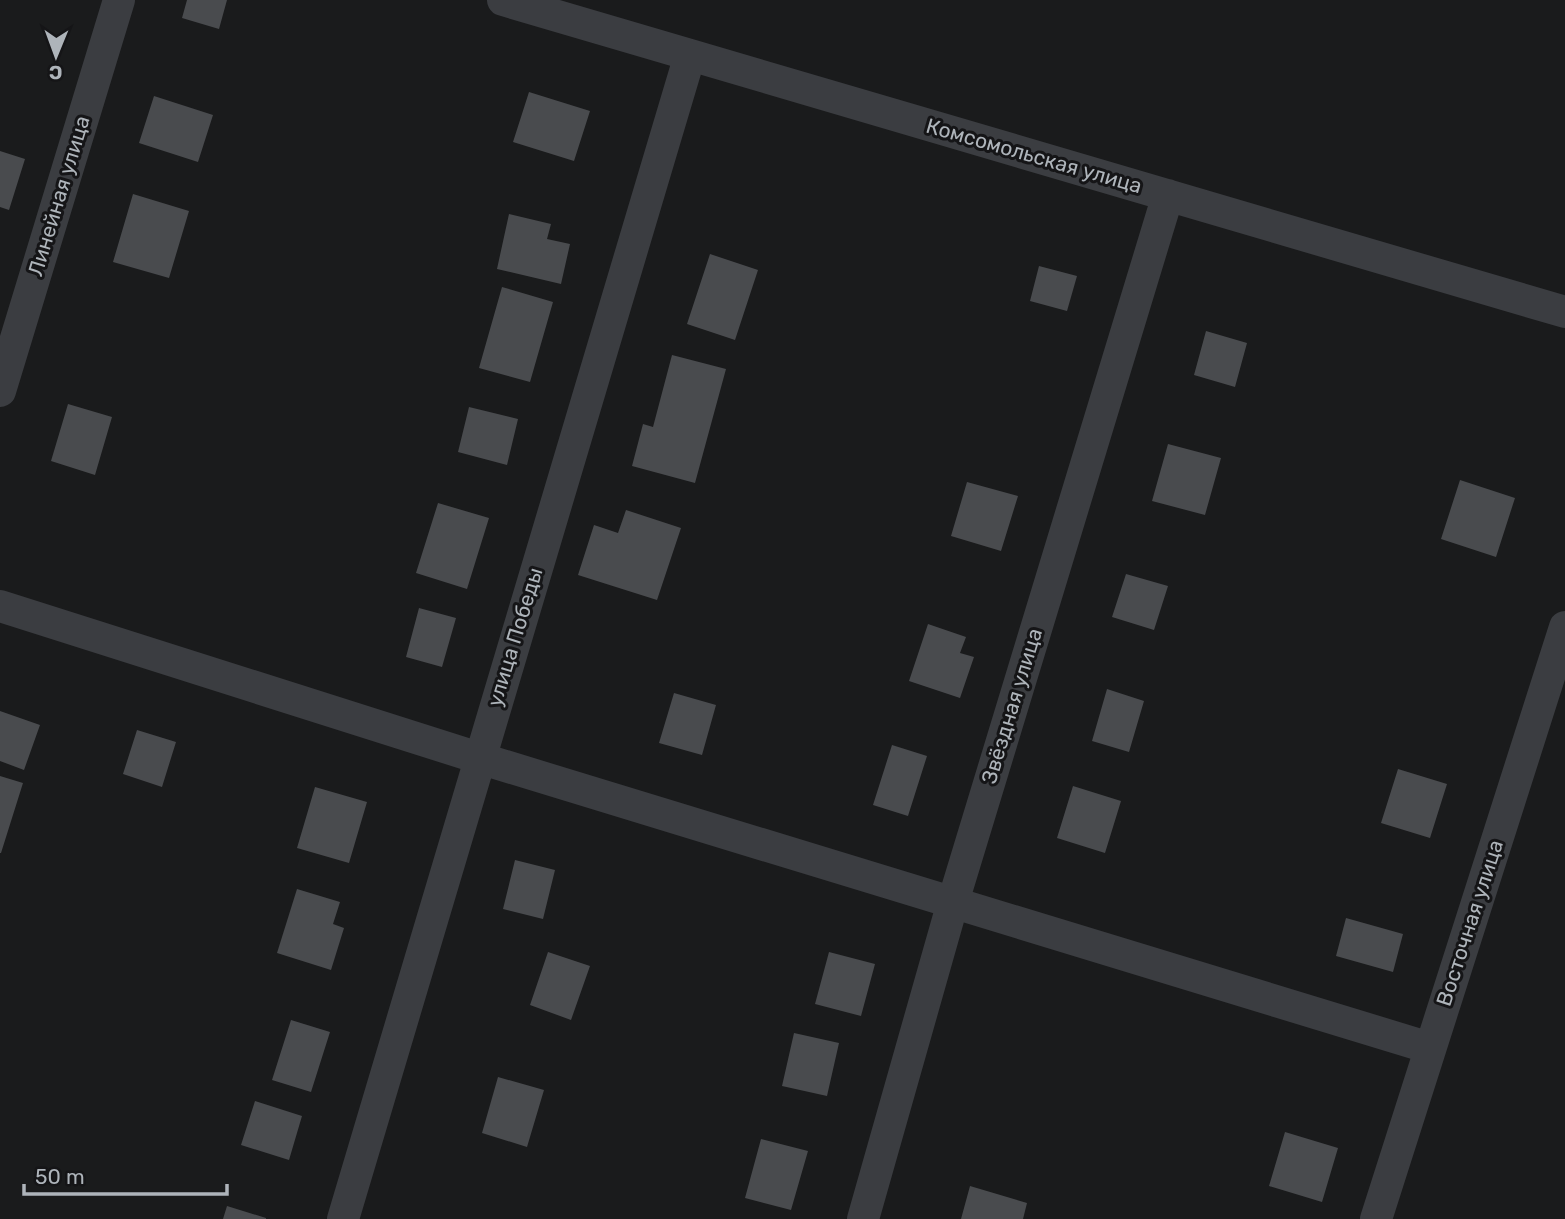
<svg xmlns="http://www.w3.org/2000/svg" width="1565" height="1219" viewBox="0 0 1565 1219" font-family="Rubik,sans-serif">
<rect width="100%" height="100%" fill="#1a1b1c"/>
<!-- building -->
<path fill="#494b4e" d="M187,0H227L219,29L182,18Z
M529,92L590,111L574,161L513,142Z
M154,96L213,115L198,162L139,143Z
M0,151L25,159L9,210L0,207Z
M133,194L189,211L169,278L113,262Z
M509,214L551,224L547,239L570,244L561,284L497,269Z
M710,254L758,270L735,340L687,324Z
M1039,266L1077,276L1067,311L1030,301Z
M502,287L553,302L530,382L479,368Z
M1206,331L1247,343L1235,387L1194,375Z
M672,355L726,369L695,483L632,466L643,424L653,427Z
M68,404L112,417L95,475L51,461Z
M469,407L518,419L507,465L458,452Z
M1168,444L1221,458L1205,515L1152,501Z
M1460,480L1515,498L1496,557L1441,539Z
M967,482L1018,496L1001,551L951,536Z
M438,503L489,518L467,589L416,573Z
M626,510L681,528L657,600L578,575L594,525L618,533Z
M1126,574L1168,586L1154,630L1112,617Z
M419,608L456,618L442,667L406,657Z
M928,624L966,637L960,653L974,657L960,698L909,681Z
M1107,689L1144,701L1129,752L1092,741Z
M674,693L716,705L702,755L659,743Z
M0,711L40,725L24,770L0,761Z
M137,730L176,742L162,787L123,774Z
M892,745L927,756L908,816L873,805Z
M1398,769L1447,784L1430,838L1381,823Z
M0,776L23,783L1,853H0Z
M1073,786L1121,801L1105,853L1057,838Z
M315,787L367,802L349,863L297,848Z
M515,860L555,870L543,919L503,909Z
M297,889L340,902L333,924L344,928L331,970L277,953Z
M1346,918L1403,934L1393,972L1336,956Z
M548,952L590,966L571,1020L530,1005Z
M829,952L875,964L861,1016L815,1004Z
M291,1020L330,1032L311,1092L272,1080Z
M794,1033L839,1043L827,1096L782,1086Z
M498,1077L544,1090L527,1147L482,1133Z
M255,1101L302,1116L289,1160L241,1145Z
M1285,1132L1338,1148L1322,1202L1269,1186Z
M761,1139L808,1151L791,1210L745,1198Z
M970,1186L1027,1203L1023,1219H961Z
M227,1206L266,1218V1219H223Z"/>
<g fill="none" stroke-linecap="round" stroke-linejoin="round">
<!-- minor -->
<path stroke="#3b3d41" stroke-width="32" d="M503,0L1565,312
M0,391L119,0
M0,606L479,758L1430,1048
M343,1219L690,55
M863,1219L953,902L1168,195
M1376,1219L1565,627"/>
</g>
<g text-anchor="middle" stroke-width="6" stroke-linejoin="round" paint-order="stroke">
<!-- street labels -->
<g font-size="21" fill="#aeb4ba" stroke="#151517">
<text transform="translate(1034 156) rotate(16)" y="7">Комсомольская улица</text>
<text transform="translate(59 196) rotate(-73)" y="7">Линейная улица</text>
<text transform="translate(515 637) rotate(-73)" y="7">улица Победы</text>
<text transform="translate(1012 706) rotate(-73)" y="7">Звёздная улица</text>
<text transform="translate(1470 923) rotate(-72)" y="7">Восточная улица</text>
</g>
</g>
<!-- north arrow -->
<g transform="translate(56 56) rotate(181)" stroke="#151517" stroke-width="5" paint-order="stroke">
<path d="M0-5L12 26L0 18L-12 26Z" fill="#aeb4ba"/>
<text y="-10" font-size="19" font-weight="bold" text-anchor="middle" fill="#aeb4ba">С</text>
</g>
<!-- scale -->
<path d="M24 1184v10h203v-10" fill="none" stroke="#aeb4ba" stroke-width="3.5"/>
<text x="35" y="1184" font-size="21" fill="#aeb4ba" stroke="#151517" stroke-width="5" paint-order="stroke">50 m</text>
</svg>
